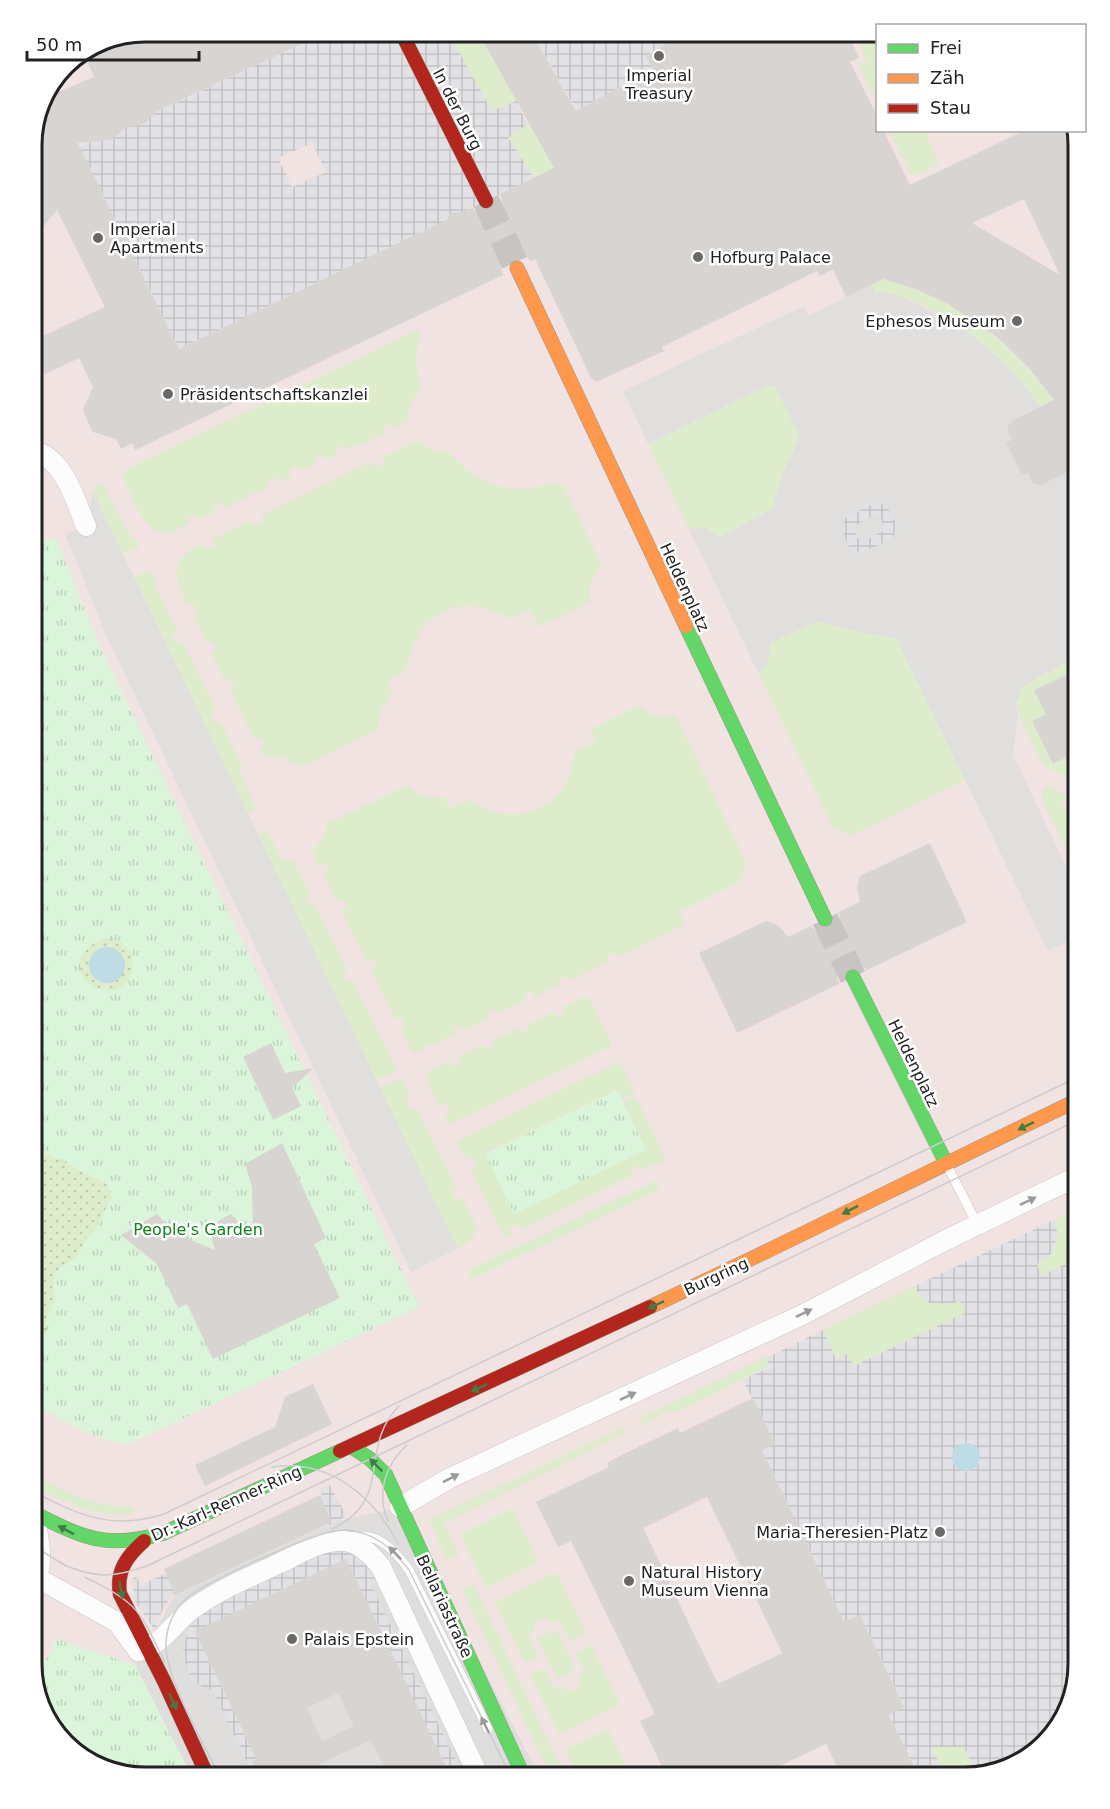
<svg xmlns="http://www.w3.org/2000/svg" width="1110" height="1809" viewBox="0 0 1110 1809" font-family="'DejaVu Sans',sans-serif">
<defs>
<pattern id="park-tufts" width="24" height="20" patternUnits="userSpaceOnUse" patternTransform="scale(1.5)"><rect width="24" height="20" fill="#daf5da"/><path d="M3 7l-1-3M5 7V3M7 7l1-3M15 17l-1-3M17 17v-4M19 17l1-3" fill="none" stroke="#bbd2bb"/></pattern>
<pattern id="garden-dots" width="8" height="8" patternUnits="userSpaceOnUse" patternTransform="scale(1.5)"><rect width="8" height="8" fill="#ddeccb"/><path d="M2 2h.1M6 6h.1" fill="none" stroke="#bdcaae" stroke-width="1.8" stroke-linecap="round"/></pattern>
<pattern id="plaza-grid" width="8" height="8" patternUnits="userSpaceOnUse" patternTransform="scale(1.5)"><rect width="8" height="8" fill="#e2e1e5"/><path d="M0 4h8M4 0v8" fill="none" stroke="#c2c1c4"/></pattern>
</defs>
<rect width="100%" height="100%" fill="#f0eeeb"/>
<!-- residential -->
<path fill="#dfdedc" d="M400,1507L540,1777H192L135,1665L175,1595L332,1522Z"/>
<!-- commercial -->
<path fill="#f1e3e1" d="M145,32H877L878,130L1075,131L1078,145V1665L1063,1721L1016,1766L965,1777H540L400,1507L332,1522L175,1595L135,1665L191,1777H138L82,1759L43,1715L32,1664V138L65,64L102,40Z"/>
<!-- grass -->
<path fill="#ddeccb" d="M448,32H478L516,100L492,111Z
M854,32H877V104L859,64L867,60Z
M529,123L554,168L534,178L510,140L507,139L509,136Z
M890,131H924L939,164L912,176Z
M877,278C890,282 904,284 917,289C974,312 1019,352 1053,401L1040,407C1005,360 961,317 904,298C895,295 885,295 876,294L872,284L879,281Z
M416,331H419L420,334L416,356L420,391C417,395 413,398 411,402C403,418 418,417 395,428L392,423L382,428L385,433L347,450L344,445L336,449L338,454L325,460L322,455L314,458L316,464L300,471L298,466L290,470L292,476L279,482L276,477L267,481L269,486L225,508L222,503L213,507L215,512L199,519L196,514L188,518L190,524C182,527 172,534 163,533C144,531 131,495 124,479L123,474L127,469Z
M769,385L775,387L800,437L781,477L772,509L720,537C709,531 703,525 689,529L648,444Z
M418,440L433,451L449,452C469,477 498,493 531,488C542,487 552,480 563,485L602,565C591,576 588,586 590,602L538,627L530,609L509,619C460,589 415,614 407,669L387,681L392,693L381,710L377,730L300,767L283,757H264L260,748L265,745L260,737L254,739L230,690L235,687L231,679L225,681L211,653L216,650L212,641L207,643L193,615L198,613L193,604L188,606C178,586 168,565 191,549C196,545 197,547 203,544L206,549L214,545L212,539L251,520L255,525L263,521L261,516L372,461L376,467L384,463L382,457Z
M97,484L101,485L105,489L124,526L139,545L138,548L123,554L93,492Z
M148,571L154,575L156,588L178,632L172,635L176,644L182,641L216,710L210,713L214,722L220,721L242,765L240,774L256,807L255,809L248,813L134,577Z
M818,621L857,632L896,638L966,780L856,833L848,835L833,827L758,673C769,664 768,655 770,643Z
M1078,628V656L1070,679L1067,675L1035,690L1046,714L1033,721L1065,758L1078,789C1074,784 1071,779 1065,776C1056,771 1048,770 1042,762C1035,752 1031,739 1025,728C998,670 1050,688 1070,655C1075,647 1076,637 1078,628Z
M638,705C650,716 659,719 675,715L746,862L743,876L739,882L680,912L685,924L618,957L615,952L607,956L609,961L570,980L567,976L559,980L561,984L534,997L531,991L524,995L526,1000L498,1013L495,1009L487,1013L489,1018L464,1031L461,1025L453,1029L455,1034L414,1053L411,1050L401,1029L406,1026L401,1017L396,1020L371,970L377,967L372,958L367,961L341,910L347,907L343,899L337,901L324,875L329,871L324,863L319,865L312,853L326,834V824L407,785C417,797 429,799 444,797L449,808L470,800C498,823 542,819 563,788C570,777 573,765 575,752L595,742L590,729Z
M1050,786L1060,791L1067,800L1061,802L1078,839V873L1042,798L1043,789Z
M264,831L268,833L283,861H293L310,893L305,896L309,905L314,903L348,971L343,974L348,983L352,980L397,1070L376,1080L257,834Z
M584,996L589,998L611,1043L610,1047L449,1124L445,1115L450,1112L445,1103L439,1106L427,1080L428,1072L448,1062L451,1067L459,1063L456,1058L484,1045L487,1050L495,1046L493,1041L519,1028L522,1034L530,1029L528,1024L553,1012L556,1017L564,1014L562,1007Z
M617,1063L621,1064L635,1093L622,1099L617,1090L485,1153L514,1213L646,1150L624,1103L636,1097L665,1157V1160L643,1170L640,1165L632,1169L634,1175L521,1229L517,1224L509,1228L512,1234L504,1237L471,1170L476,1167L472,1158L467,1160L457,1141Z
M401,1078L411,1097L406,1100L411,1111L417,1109L457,1188L452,1190L456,1200L462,1197C474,1223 488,1231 458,1249L380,1088Z
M655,1181L659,1190L472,1279L468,1270Z
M1078,1208V1258L1042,1276L1037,1264C1057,1253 1060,1241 1054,1220Z
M915,1286L920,1296L960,1300L966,1313L854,1367L836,1359L823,1330Z
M765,1357L770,1366L680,1411L672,1410L642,1425L640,1419Z
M622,1427L625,1433L444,1523L459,1556L447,1560L429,1520Z
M32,1474C67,1492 92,1507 133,1507V1514C94,1518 65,1502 32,1484Z
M512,1508L538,1562L486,1588L460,1534Z
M556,1572L586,1633L570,1641L559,1620L553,1623L546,1618L539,1619L535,1624L534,1632L528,1635L538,1656L525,1663L495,1603Z
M472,1585H474L565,1777H551L462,1589Z
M556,1629L576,1670L558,1679L537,1638Z
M591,1645L620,1704L559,1734L530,1675L544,1668L554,1689L560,1686L567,1691L576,1690L580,1685L579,1676L585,1673L575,1653Z
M608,1729L631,1775L626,1777L610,1774L601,1777H578L565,1749Z
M931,1747H964L977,1775L965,1777H946Z"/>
<!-- park -->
<path fill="url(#park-tufts)" d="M56,538L100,647L419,1307L131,1443C103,1447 57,1416 32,1403V547Z
M617,1090L646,1150L514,1214L485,1154Z
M57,1639L135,1665L192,1777H138L82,1759L43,1715L35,1681Z"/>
<!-- garden -->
<path fill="url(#garden-dots)" d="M105,938C147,942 138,997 102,990C94,989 87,984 83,977C74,959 88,943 105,938Z
M32,1146L108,1185L112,1196L95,1230L88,1236L78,1255L56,1272L53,1287L55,1301L46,1320L47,1330L32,1359Z"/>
<!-- parking -->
<path fill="#e0dfde" d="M872,284L876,293L881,291L902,297L952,321L977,339L1002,361L1024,385L1040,407L1010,422L1007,430L1012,440L1007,442L1028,473L1032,483L1041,485L1071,470L1078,497V628L1073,648L1065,663L1030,682L1022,688L1016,704L1018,714L1013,755L1078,892V936L1048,951L896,638L857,632L818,621L770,643L769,660L765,667L758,673L689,529L704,527L720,537L772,509L781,477L800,437L775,387L769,385L648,444L623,391L804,306L809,316Z
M93,492L458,1249L411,1272L105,633L65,534L86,526Z"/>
<!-- plaza -->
<path fill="url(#plaza-grid)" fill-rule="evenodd" d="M327,32H448L492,111L518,100L519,102L517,104L526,121L528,120L529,123L507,139L510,140L534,178L179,349L79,147L105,136L106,140H111L115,136L114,132L137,121L139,125L144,124L147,121L145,117ZM312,143L326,172L292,187L278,158Z
M551,32H665L671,42L646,56L653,69L577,111L536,40Z
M877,502L887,506L897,526L893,538L862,553L850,549L841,529L845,518ZM875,515L880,517L884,527L883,531L864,541L858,539L854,530L855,525Z
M1054,1220L1058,1235L1053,1249L1048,1258L1037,1264L1042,1275L1078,1258V1665L1063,1721L1016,1766L977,1775L964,1747H932L946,1777H919L889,1714L904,1706L860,1615L844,1623L762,1450L775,1444L743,1380L770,1367L766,1358L823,1330L836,1359L847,1354L854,1366L965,1313L960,1301L950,1304L930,1303L920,1296L915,1286Z
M329,1484L346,1515L339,1521L320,1529L316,1520L182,1587L170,1598L162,1611L156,1626L163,1628L159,1630L154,1629L134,1600L132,1579L136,1577L141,1585L323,1498L319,1489Z
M344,1551L354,1553L371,1568L376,1580L371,1585L464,1777H451L346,1559L195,1632L265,1777H254L213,1691L192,1682L183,1655L184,1644L190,1625L205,1609L296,1564L326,1552Z"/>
<!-- water -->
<path fill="#bfdbe3" d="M89 965a18 18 0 1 1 36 0a18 18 0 1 1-36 0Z
M952 1457a14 14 0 1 1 28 0a14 14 0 1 1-28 0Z"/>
<!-- building -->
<path fill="#d7d4d2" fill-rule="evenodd" d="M145,32H327L157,111L144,124L124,129L111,140L78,143L119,228L126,230L129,242L136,247L131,252L179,349L448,219L450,213L462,212L472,208L478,214L485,217L493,215L499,209L502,201L500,194L554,168L478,32H531L576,111L653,69L646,56L671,42L665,32H847L859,58L850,62L878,118V130H883L910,185L1026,130H1070L1078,148V467L1041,485L1032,483L1028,473L1022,475L1006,442L1012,440L1007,430L1010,422L1054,400L1028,367L997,337L948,304L916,289L883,279L846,297L833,269L820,276L817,271L662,347L664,351L596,382L594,379L592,380L535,259L531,261L525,255L518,252L510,254L504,260L501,267L503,275L135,450L132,443L121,449L116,439L93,432L88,422L83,410L93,387L79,358L32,380V341L105,307L57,210L32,240V142L51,95L94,77L83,52L102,40ZM1024,199L1060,275L972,223Z
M1078,670V787L1065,758L1053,764L1032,721L1046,714L1034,690Z
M930,843L967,922L867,970L861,964L853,961L847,963L840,969L837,977L839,984L737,1033L699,953L766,921L778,925L788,937L811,926L816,932L823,935L832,933L838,928L841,921L839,912L860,902L857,887L860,876Z
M271,1043L285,1073L314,1068L292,1088L301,1106L273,1120L243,1057Z
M282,1143L326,1238L314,1244L340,1298L213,1359L187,1304L178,1308L157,1264L121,1235L157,1214L176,1234L215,1250L208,1227L231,1214L253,1237L252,1187L245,1164Z
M313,1384L332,1424L205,1486L195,1465L275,1427L285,1397Z
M753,1398L775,1444L762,1450L844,1622L860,1615L904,1707L889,1715L919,1777H842L826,1744L756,1777H667L640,1721L655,1714L571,1541L558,1547L536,1502L609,1467L607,1463L624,1454L678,1428L680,1433ZM707,1497L782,1653L718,1684L643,1528Z
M320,1495L332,1522L175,1595L164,1569Z
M346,1559L356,1579L451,1777H389L371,1740L320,1764L326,1777H253V1760H257L195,1631ZM338,1693L354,1726L322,1741L307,1708Z"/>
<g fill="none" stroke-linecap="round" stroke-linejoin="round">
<!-- secondary-tunnel -->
<path stroke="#c7c5c3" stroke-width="27" stroke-dasharray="27 14" stroke-linecap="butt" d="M486,201L517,268
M825,919L853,977"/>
<!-- lane casing -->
<g stroke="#c9c8c7" stroke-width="10">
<path id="lane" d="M947,1165L977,1224
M347,1538C376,1530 393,1548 409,1570L488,1729"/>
</g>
<!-- street casing -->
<g stroke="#c9c8c7" stroke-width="21">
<path id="street" d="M32,450C65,459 74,498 86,526
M400,1507L450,1478L802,1315L944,1241L1078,1176
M32,1575L117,1622L138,1651C162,1645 172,1625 191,1610C218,1590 250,1577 280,1563C297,1555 316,1543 336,1541C356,1539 370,1553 381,1567L479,1777
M32,1594C45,1563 40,1545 34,1514"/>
</g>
<!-- fast casing -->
<g stroke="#999a82" stroke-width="15">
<path id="fast" d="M686,626L825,919
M853,977L946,1163
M352,1447L370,1459L386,1475L524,1777
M32,1512C83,1538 107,1550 164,1533L340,1451"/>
</g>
<!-- slow casing -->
<g stroke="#999a82" stroke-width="15">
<path id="slow" d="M517,268L686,626
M650,1307C793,1240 935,1168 1078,1100"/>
</g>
<!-- jam casing -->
<g stroke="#999a82" stroke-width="15">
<path id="jam" d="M401,32L486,201
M340,1451L650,1307
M144,1541C127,1556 116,1571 120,1594L164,1681L208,1777"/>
</g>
<!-- lane -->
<use href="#lane" stroke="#fdfcfc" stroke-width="9"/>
<!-- street -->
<use href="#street" stroke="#fdfcfc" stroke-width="20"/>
<!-- fast -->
<use href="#fast" stroke="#63d668" stroke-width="14"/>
<!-- slow -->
<use href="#slow" stroke="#ff974d" stroke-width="14"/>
<!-- jam -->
<use href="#jam" stroke="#b3261e" stroke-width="14"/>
<!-- tram -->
<path stroke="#ccc" stroke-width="1.5" d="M272,1467C329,1459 373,1495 398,1544
M32,1491C79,1515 111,1531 164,1514L1078,1077
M388,1521C376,1493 385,1465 407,1445
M332,1529C395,1500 357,1448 399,1406
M32,1545L66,1566
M60,1563C94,1579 115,1578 149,1565L1078,1120
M85,1577C98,1584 114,1591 126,1601C145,1615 154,1641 164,1661
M220,1777C205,1746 163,1674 166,1642C167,1625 174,1610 187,1598C206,1581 321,1528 346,1530C374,1532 392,1548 409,1570L511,1777"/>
</g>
<!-- one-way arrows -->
<defs><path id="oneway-solid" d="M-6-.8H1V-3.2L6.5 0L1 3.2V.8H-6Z" transform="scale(1.5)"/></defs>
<g fill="#427c45">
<use href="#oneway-solid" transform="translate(1026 1126) rotate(154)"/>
<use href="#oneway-solid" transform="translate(850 1210) rotate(153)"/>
<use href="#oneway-solid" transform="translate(656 1305) rotate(155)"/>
<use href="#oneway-solid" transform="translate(479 1388) rotate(155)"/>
<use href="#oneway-solid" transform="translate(376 1465) rotate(-135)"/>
<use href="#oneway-solid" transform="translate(66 1530) rotate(-153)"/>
<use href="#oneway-solid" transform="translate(121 1590) rotate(80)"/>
<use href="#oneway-solid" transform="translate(173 1702) rotate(65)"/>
</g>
<g fill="#9a9a9a">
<use href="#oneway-solid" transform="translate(1028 1201) rotate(-26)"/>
<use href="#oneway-solid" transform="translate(804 1313) rotate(-26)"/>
<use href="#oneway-solid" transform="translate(628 1396) rotate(-25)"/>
<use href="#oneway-solid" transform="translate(451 1478) rotate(-27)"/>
<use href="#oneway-solid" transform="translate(395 1553) rotate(-134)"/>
<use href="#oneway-solid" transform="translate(485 1725) rotate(-116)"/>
</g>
<!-- markers -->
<g fill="#6a6968" stroke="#fff" stroke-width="2">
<circle cx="659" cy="56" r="6"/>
<circle cx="98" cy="238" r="6"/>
<circle cx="698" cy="257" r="6"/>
<circle cx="1017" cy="321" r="6"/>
<circle cx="168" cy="394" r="6"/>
<circle cx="940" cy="1532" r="6"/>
<circle cx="629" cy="1581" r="6"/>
<circle cx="292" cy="1639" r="6"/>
</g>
<g text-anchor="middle" stroke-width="5" stroke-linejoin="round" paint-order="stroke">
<!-- poi labels -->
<g font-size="16" fill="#222" stroke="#fff" text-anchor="start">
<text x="659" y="81" text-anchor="middle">Imperial<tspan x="659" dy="18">Treasury</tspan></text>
<text x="110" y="235">Imperial<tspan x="110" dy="18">Apartments</tspan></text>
<text x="710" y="263">Hofburg Palace</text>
<text x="1005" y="327" text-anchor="end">Ephesos Museum</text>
<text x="180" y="400">Präsidentschaftskanzlei</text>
<text x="928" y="1538" text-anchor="end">Maria-Theresien-Platz</text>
<text x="641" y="1578">Natural History<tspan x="641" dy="18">Museum Vienna</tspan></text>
<text x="304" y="1645">Palais Epstein</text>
</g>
<!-- street labels -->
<g font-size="16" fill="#222" stroke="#fff">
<text transform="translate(458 109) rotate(63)" y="6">In der Burg</text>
<text transform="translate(685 587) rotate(65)" y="6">Heldenplatz</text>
<text transform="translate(914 1063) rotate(64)" y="6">Heldenplatz</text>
<text transform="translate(716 1276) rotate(-25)" y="6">Burgring</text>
<text transform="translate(226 1503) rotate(-24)" y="6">Dr.-Karl-Renner-Ring</text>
<text transform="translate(445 1606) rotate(65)" y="6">Bellariastraße</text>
</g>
<!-- park labels -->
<g font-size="16" fill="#0c8416" stroke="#fff">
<text x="198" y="1235">People's Garden</text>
</g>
</g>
<!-- crop -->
<path d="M0 0H1110V1809H0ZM145 42H965A103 103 0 0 1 1068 145V1664A103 103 0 0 1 965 1767H145A103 103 0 0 1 42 1664V145A103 103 0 0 1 145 42Z" fill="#fff" fill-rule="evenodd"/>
<path fill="none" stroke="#222" stroke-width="3" d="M145 42H965A103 103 0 0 1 1068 145V1664A103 103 0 0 1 965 1767H145A103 103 0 0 1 42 1664V145A103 103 0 0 1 145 42Z"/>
<!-- legend -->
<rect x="876" y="24" width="210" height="108" fill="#ffffff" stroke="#a7a7a7" stroke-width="1.5"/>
<rect x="888" y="44" width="30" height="9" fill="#63d668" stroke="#a7a7a7" stroke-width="1.5"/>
<text x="930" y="54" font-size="18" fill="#222222">Frei</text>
<rect x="888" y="74" width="30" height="9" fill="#ff974d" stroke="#a7a7a7" stroke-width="1.5"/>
<text x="930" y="84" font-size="18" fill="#222222">Zäh</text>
<rect x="888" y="104" width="30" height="9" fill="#b3261e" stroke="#a7a7a7" stroke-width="1.5"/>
<text x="930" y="114" font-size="18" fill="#222222">Stau</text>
<!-- scale -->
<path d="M27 51v9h172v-9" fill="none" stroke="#222222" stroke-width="3"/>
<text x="36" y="51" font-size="18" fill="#222222" stroke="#ffffff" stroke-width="4.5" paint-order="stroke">50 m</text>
</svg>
